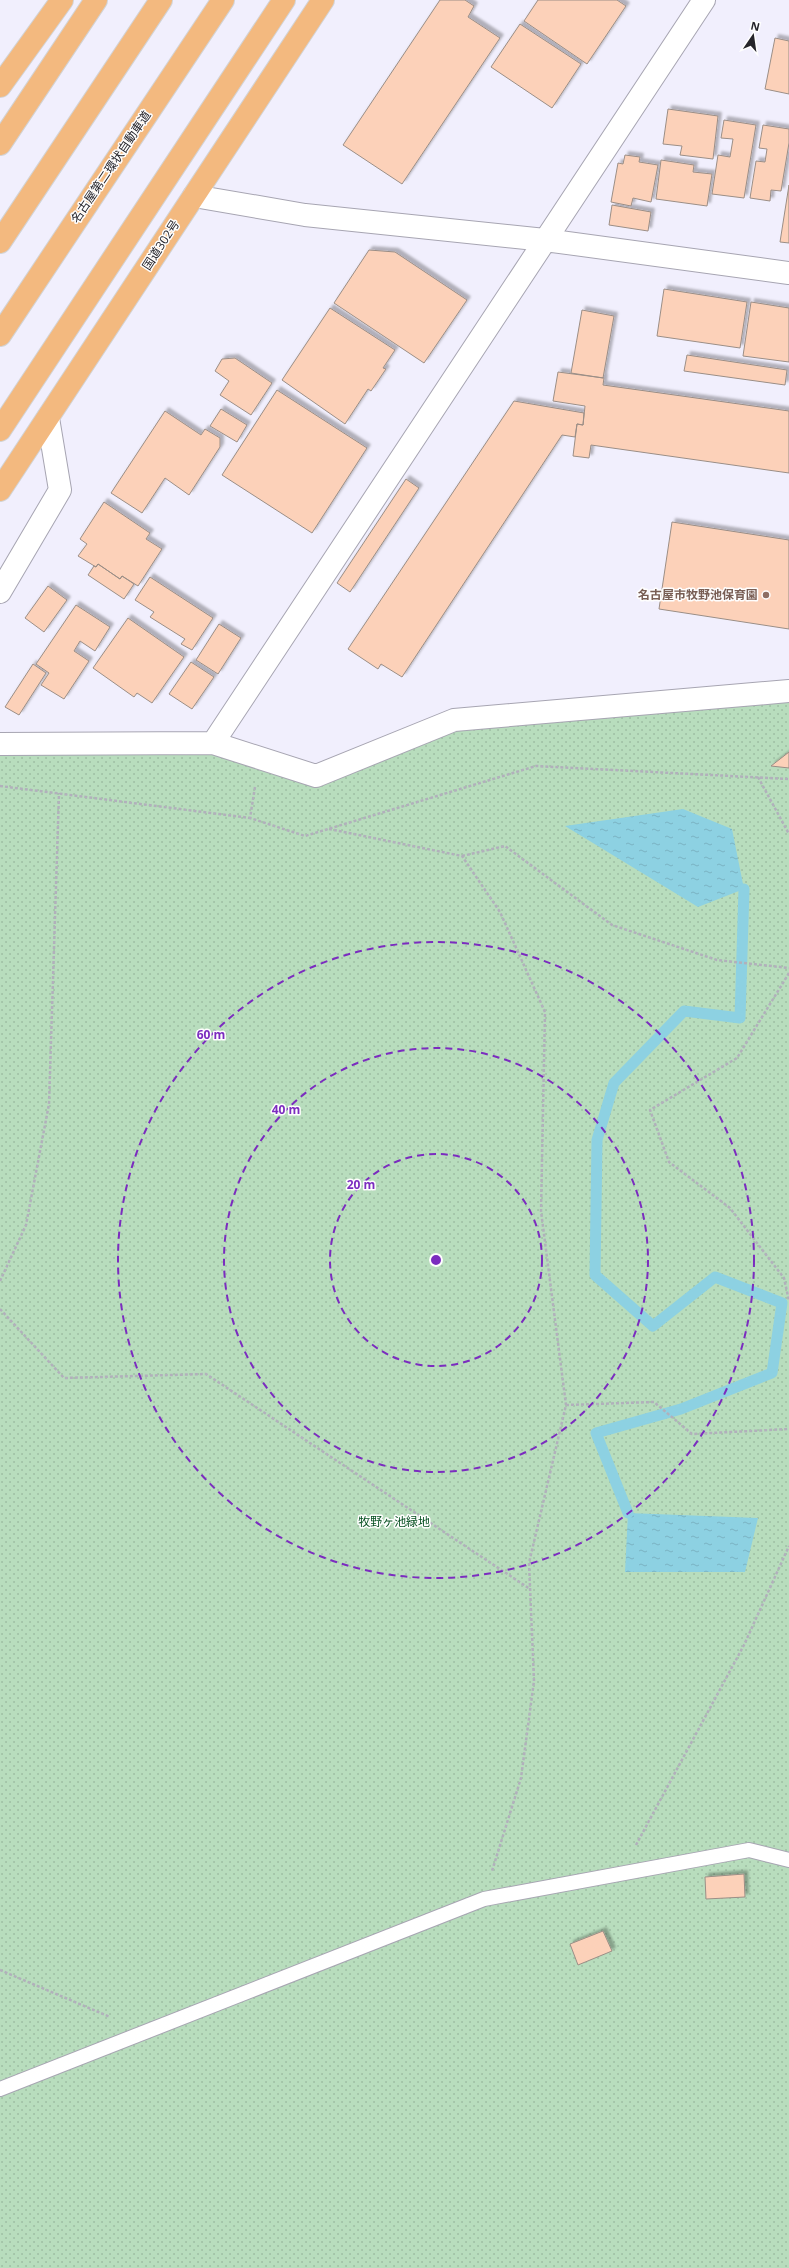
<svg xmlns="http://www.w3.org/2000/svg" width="789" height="2268" viewBox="0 0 789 2268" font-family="'Open Sans','Noto Sans JP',sans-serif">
<defs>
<pattern id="park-dots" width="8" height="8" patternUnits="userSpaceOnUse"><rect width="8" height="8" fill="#b8ddbd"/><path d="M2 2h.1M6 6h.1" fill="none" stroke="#9ebea3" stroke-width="1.8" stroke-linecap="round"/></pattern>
<pattern id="water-ripples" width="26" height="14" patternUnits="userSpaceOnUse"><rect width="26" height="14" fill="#8dd1e2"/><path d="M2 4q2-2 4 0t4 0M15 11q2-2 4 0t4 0" fill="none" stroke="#7ab3c2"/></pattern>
<filter id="shadow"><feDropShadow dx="3.5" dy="-3.5" stdDeviation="1" flood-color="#0004"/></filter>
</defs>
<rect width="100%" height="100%" fill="#f1effd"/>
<!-- park -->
<path fill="url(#park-dots)" d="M789,691V2268H0V744L213,743L316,776L454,720Z"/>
<!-- water -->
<path fill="url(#water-ripples)" d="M683,809L732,829L744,889L698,907L565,826Z
M628,1513L758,1518L745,1572H625Z"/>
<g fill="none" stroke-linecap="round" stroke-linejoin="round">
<!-- stream -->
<path stroke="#8dd1e2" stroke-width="11" d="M628,1513L596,1433L681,1409L772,1373L782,1303L715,1277L653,1326L595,1275L597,1140L614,1083L684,1011L740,1018L744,889"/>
</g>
<!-- building -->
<path fill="#fcd1b9" stroke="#9b8e86" filter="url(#shadow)" d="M440,0H465L474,6L468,17L500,38L402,184L343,145Z
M538,0H617L626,6L587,64L524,21Z
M520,24L581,64L552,108L491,67Z
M775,38L789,41V94L765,89Z
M668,109L718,116L713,159L680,155L682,146L663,144Z
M724,120L756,125L744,198L712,194L718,155L730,157L733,139L721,138Z
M763,125L789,129V143L781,191L771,190L770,201L750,198L756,161L765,162L767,149L759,148Z
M625,155L640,157L639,162L658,165L651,202L633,198L631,206L611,202L618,163L623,164Z
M661,160L694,165L693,172L712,174L707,206L656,199Z
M789,185V243L780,242Z
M612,205L651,212L648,231L609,225Z
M369,250L395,252L467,300L424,363L334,303Z
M664,289L747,302L740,348L657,336Z
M751,302L789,308V362L743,356Z
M330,308L395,350L383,368L386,369L371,391L368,389L345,424L282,380Z
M582,310L614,316L603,378L571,373Z
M687,355L787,370L785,385L684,371Z
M235,358L272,383L251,415L220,395L229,381L215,371L222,359Z
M558,372L604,378L603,385L789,411V473L591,445L589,458L573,456L577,424L583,425L585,406L553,401Z
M277,390L367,448L312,533L222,475Z
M514,401L584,413L583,425L577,424L575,437L562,435L402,677L381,664L378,669L348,649Z
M221,409L247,425L237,442L210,426Z
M165,411L201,435L205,429L220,438V447L189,495L165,478L142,513L111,493Z
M406,479L419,488L350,592L337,583Z
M104,502L150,533L146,539L162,549L138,586L122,576L120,579L98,564L96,567L78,556L87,544L80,539Z
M672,522L789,540V629L659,609Z
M98,564L120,579L122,576L134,584L124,599L88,575L94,566L96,567Z
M150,577L213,618L192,650L181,644L185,639L150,617L154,612L135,600Z
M48,586L67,600L44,632L25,618Z
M76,605L110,627L95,651L80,641L74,651L89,661L64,699L41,685L49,673L36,664Z
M128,618L184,657L152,703L137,693L134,697L93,668Z
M219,624L241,638L218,674L196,660Z
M191,662L214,677L192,709L169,694Z
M33,664L46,673L19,715L5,707Z
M789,752V768L771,766Z
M744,1874L745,1897L706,1899L705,1877Z
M603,1931L612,1951L578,1965L570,1944Z"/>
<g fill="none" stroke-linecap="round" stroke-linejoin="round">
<!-- lane casing -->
<g stroke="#a7a5b2" stroke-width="16">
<path id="lane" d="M0,2089L484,1899L749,1850L789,1860"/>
</g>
<!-- street casing -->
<g stroke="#a7a5b2" stroke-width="24">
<path id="street" d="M194,196L305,215L545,240L789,273
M0,592L60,490L48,418
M213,743L704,0
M0,744L213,743L316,776L454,720L789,691"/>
</g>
<!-- highway casing -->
<g stroke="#d3d3d4" stroke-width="24">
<path id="highway" d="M0,86L62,0
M0,144L96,0
M0,242L161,0
M0,335L223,0
M0,430L284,0
M0,490L323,0"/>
</g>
<!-- path -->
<path stroke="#b1b0bb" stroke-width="2.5" stroke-dasharray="3 2" stroke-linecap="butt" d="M758,777L789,834
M0,786L250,818
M255,787L250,818L305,836L536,766L789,779
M329,829L462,856L500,912L545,1012L541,1211L566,1405L529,1563L534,1681L521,1778L492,1871
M462,856L505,846L612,925L717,960L789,968
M789,973L737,1058L650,1110L669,1162L730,1208L784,1278L789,1301
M0,1281L26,1225L49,1104L59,793
M0,1309L64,1378L206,1374L530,1589
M566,1405L654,1402L692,1434L789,1429
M636,1845L744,1645L789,1546
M0,1970L110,2017"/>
<!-- lane -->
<use href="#lane" stroke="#fff" stroke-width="14"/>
<!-- street -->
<use href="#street" stroke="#fff" stroke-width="22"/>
<!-- highway -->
<use href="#highway" stroke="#f3b97f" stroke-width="22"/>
</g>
<!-- distance rings -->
<g fill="none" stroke="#7b2cbf" stroke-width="2" stroke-dasharray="7 5">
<circle cx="436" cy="1260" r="106"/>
<circle cx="436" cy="1260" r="212"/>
<circle cx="436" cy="1260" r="318"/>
</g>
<!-- markers -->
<circle fill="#8d6e63" stroke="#fefefe" stroke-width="1.5" cx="766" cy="595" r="4"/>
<g text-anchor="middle" stroke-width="3" stroke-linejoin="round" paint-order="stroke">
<!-- street labels -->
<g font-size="12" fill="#25242a" stroke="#fefefe">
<text transform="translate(111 167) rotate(-56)" y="4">名古屋第二環状自動車道</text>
<text transform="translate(161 245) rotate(-57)" y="4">国道302号</text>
</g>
<!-- education labels -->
<g font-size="12" font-weight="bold" fill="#785e54" stroke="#fefefe" text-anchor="end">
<text x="758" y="599">名古屋市牧野池保育園</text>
</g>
<!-- park labels -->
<g font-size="12" fill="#065021" stroke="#fefefe">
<text x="394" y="1526">牧野ヶ池緑地</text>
</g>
</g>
<circle cx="436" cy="1260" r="6" fill="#7b2cbf" stroke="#fefefe" stroke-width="2"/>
<g font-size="12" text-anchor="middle" font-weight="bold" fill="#7b2cbf" stroke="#fefefe" stroke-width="3" stroke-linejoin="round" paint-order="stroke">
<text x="211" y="1039">60 m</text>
<text x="286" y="1114">40 m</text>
<text x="361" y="1189">20 m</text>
</g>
<!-- north arrow -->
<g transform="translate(753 36) rotate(13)" stroke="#fefefe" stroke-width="3" paint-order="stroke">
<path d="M0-3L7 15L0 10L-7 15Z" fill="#25242a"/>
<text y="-6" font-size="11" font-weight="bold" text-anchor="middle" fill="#25242a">N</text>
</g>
</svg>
